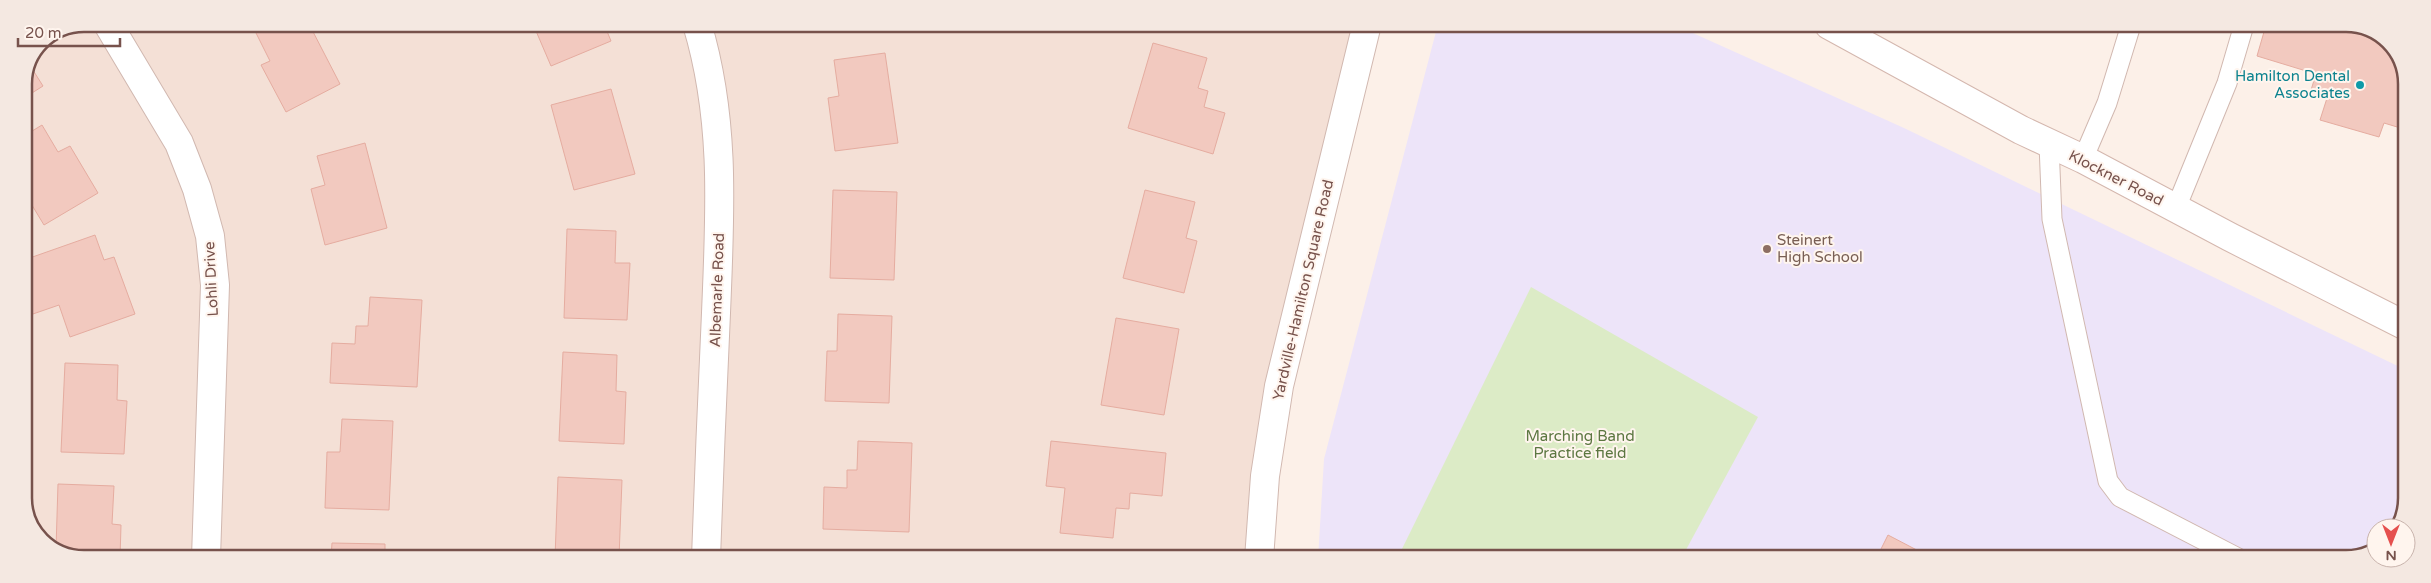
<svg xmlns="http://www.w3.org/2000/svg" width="2431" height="583" viewBox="0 0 2431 583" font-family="'Varela Round',sans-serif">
<rect width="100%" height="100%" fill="#fcf0e8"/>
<!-- residential -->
<path fill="#f4e0d6" d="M84,24H1367L1279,386L1259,559L72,558L39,539L24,506V84L42,41Z"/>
<!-- education -->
<path fill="#ede4f9" d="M1438,24L1675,25L1904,128L2406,370V511L2395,528H2376V549L2347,559H1318L1324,459Z"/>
<!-- green -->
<path fill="#dcebc6" d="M1531,287L1758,417L1681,559H1397Z"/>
<!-- building -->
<path fill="#f2c9bf" stroke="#e5aca0" d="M265,24H309L340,84L286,112L261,65L270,61L254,29Z
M533,24H604L611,41L551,66Z
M2266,25H2359L2392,44L2407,80V130L2384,123L2379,137L2320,120L2328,95L2311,90L2316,74L2257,56Z
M1153,43L1207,58L1198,88L1208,91L1204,107L1225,113L1213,154L1128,128Z
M885,53L898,143L835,151L828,98L839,96L834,60Z
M31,67L43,86L24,98V84Z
M611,89L635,174L574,190L551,105Z
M42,125L58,152L70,146L98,193L44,225L24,192V136Z
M365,143L387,228L325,245L311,189L325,185L317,156Z
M833,190L897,192L894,280L830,278Z
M1145,190L1195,202L1186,238L1197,241L1184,293L1123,278Z
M567,229L616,231L615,263H630L627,320L564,318Z
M95,235L104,260L114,257L135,314L70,337L59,305L30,315L24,299V260Z
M370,297L422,300L417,387L330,383L332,343L355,344L356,326H368Z
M838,314L892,316L889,403L825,401L827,351H837Z
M1116,318L1179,329L1164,415L1101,405Z
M563,352L617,355L616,391L626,392L624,444L559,441Z
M65,363L118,365L117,400L127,401L124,454L61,452Z
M342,419L393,421L389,510L325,508L327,452H340Z
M858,441L912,443L909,532L823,529L824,487L847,488V470H857Z
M1051,441L1166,453L1162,496L1130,493L1129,509L1116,508L1113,538L1060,533L1065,488L1046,486Z
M558,477L622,480L619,558H555Z
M58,484L114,486L112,524L121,525L120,558H72L56,549Z
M1888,535L1934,559H1876Z
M332,543L385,544V558H331Z"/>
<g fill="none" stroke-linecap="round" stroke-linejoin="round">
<!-- service casing -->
<g stroke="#d1b8b0" stroke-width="21">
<path id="service" d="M2049,144L2052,219L2108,481L2120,497L2240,559
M2083,159L2107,103L2131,25
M2176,208L2227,83L2244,25"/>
</g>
<!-- minor casing -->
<g stroke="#d1b8b0" stroke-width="30">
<path id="minor" d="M108,24L179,143L197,189L210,236L215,285L206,558
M697,24C726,120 720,214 716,313C712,395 709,476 706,558"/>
</g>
<!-- tertiary casing -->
<g stroke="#d1b8b0" stroke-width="30">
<path id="tertiary" d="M1259,559L1265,476L1279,386L1367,24"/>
</g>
<!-- secondary casing -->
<g stroke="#d4b7ae" stroke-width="30">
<path id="secondary" d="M1829,25L2021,130L2083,159L2230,237L2406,326"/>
</g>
<!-- service -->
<use href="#service" stroke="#fff" stroke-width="19"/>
<!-- minor -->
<use href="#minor" stroke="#fff" stroke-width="28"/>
<!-- tertiary -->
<use href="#tertiary" stroke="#fff" stroke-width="28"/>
<!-- secondary -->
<use href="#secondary" stroke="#fff" stroke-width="28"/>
</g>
<!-- markers -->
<circle fill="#0f9aa8" stroke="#fff5ee" stroke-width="2" cx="2360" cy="85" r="5"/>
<circle fill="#8d6e63" stroke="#fff5ee" stroke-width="2" cx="1767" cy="249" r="5"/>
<g text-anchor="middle" stroke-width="4" stroke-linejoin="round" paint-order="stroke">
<!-- culture labels -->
<g font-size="15" fill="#0d838f" stroke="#fff5ee" text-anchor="end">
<text x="2350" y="81">Hamilton Dental<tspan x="2350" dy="17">Associates</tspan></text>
</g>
<!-- street labels -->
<g font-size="15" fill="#77524c" stroke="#fff5ee">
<text transform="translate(2116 178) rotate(27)" y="5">Klockner Road</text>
<text transform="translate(211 279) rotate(-93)" y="5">Lohli Drive</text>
<text transform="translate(717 290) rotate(-88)" y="5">Albemarle Road</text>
<text transform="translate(1303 290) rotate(-77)" y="5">Yardville-Hamilton Square Road</text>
</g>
<!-- education labels -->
<g font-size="15" fill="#785e54" stroke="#fff5ee" text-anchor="start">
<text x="1777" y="245">Steinert<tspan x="1777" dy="17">High School</tspan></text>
</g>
<!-- park labels -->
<g font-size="15" fill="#5c7741" stroke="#fff5ee">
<text x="1580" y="441">Marching Band<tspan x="1580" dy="17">Practice field</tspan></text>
</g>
</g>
<!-- crop -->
<path d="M0 0H2431V583H0ZM84 32H2346A52 52 0 0 1 2398 84V498A52 52 0 0 1 2346 550H84A52 52 0 0 1 32 498V84A52 52 0 0 1 84 32Z" fill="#f4e8e1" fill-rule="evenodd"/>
<path fill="none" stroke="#77524c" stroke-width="2.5" d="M84 32H2346A52 52 0 0 1 2398 84V498A52 52 0 0 1 2346 550H84A52 52 0 0 1 32 498V84A52 52 0 0 1 84 32Z"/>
<!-- north arrow -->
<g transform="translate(2391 543) rotate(180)"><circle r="24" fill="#fff5ee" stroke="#c9b4ad"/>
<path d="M0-4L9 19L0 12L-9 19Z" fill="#e5504e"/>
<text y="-8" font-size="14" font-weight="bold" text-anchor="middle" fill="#77524c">N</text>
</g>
<!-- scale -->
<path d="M18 38v8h102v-8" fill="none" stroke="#77524c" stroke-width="2.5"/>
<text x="25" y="38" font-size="15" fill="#77524c" stroke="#fff5ee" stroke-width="4" paint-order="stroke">20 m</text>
</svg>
